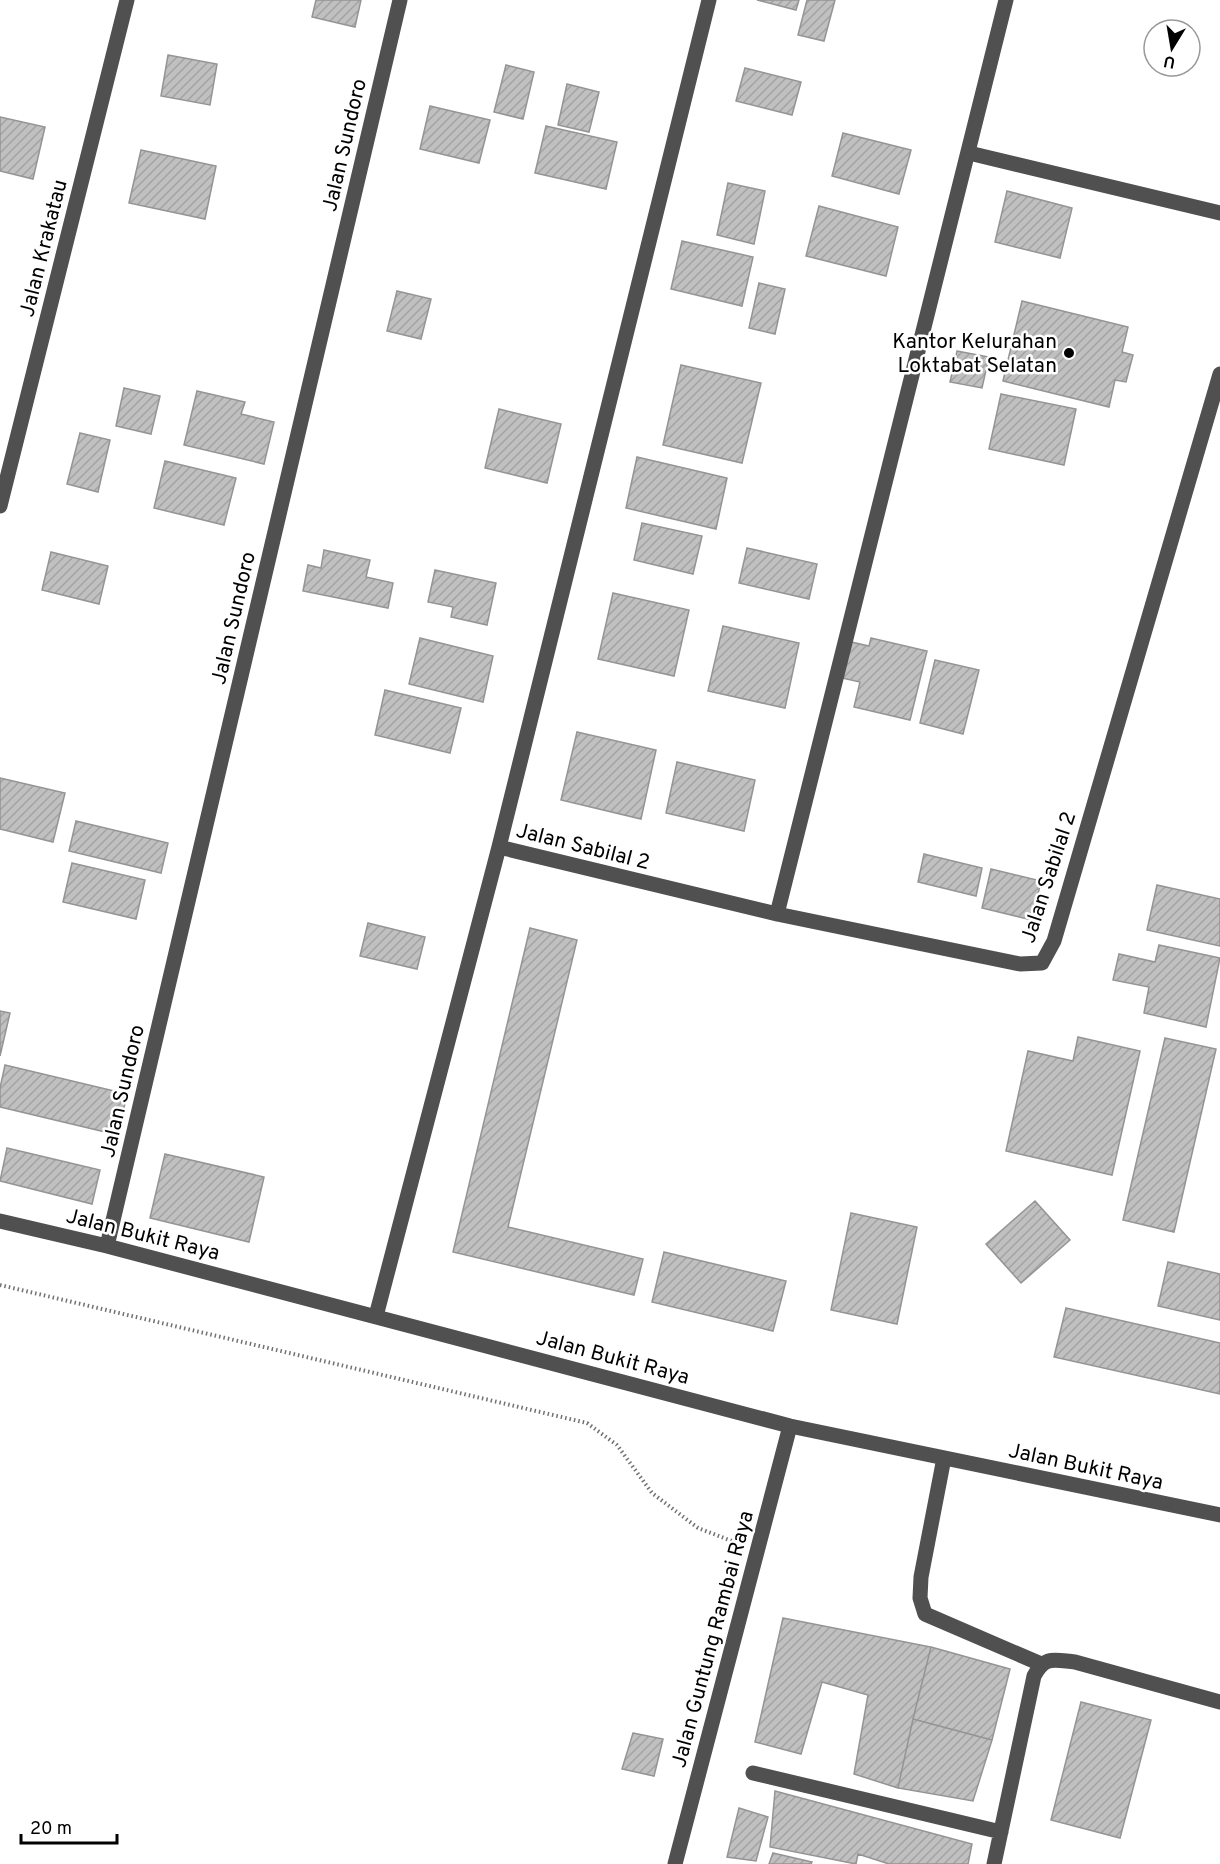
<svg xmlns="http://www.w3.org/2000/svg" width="1220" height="1864" viewBox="0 0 1220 1864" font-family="Overpass,sans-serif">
<defs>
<pattern id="building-hatch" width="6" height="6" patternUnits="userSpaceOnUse" patternTransform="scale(1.5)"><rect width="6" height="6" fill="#c0c0c0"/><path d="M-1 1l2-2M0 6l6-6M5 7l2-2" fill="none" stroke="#a3a3a3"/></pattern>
</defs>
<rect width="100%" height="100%" fill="#fff"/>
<!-- building -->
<path fill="url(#building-hatch)" stroke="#949494" stroke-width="1.5" d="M316,0H361L355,27L312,17Z
M757,0H799L796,10Z
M807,0H835L824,41L798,35Z
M168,55L217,64L210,105L161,96Z
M506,65L534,72L523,119L494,112Z
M745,68L801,82L792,115L736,101Z
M567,84L599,92L589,132L558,125Z
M430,106L490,120L479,163L420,149Z
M0,117L45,127L33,179L0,171Z
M546,126L617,142L606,189L535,173Z
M843,133L911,150L899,194L832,176Z
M141,150L216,166L205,219L129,203Z
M728,183L765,191L754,244L717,235Z
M1007,191L1072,208L1060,258L995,242Z
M819,206L898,227L886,276L806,256Z
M682,241L753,257L742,306L671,289Z
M759,283L785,289L775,334L749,328Z
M397,291L431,299L421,339L387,331Z
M1022,301L1128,327L1122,352L1133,355L1126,382L1115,380L1109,407L1003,381Z
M957,351L989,357L982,388L950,382Z
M681,365L761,383L742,463L663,445Z
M124,388L160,396L151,434L116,426Z
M197,391L245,402L241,414L274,422L264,464L184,445Z
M1001,394L1076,409L1064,465L989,449Z
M499,409L561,424L547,483L485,468Z
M80,433L110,440L98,492L67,484Z
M637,457L727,478L716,529L626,508Z
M165,461L236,478L224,525L154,508Z
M642,523L702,536L693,574L634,560Z
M747,548L817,564L809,599L739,583Z
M324,550L370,560L366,577L393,583L388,608L303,591L308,565L321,568Z
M51,552L108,566L99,604L42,590Z
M435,570L496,583L487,625L451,617L453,607L428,602Z
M613,593L689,610L674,676L598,659Z
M723,626L799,643L785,708L708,691Z
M420,638L493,656L483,702L409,684Z
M871,638L927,651L910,720L854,707L860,682L842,678L851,642L869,646Z
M935,660L979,670L963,734L920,723Z
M385,690L461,708L450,753L375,735Z
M577,732L656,750L641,819L561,800Z
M677,762L755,780L744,831L666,813Z
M0,778L65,793L53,842L0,829Z
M76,821L168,843L161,873L69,851Z
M924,854L982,868L976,896L918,882Z
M72,863L145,880L136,919L63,902Z
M991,869L1041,881L1032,920L982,908Z
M1157,885L1220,899V946L1147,930Z
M368,923L425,937L417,969L360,956Z
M530,928L577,940L508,1227L643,1259L634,1295L453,1252Z
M1159,945L1220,958L1206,1027L1144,1013L1149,987L1113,980L1119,954L1155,962Z
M0,1011L10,1013L0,1056Z
M1078,1037L1140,1051L1112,1175L1006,1151L1028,1051L1073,1061Z
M1165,1038L1216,1049L1174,1232L1123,1220Z
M5,1065L127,1094L118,1135L0,1107V1088Z
M7,1148L100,1170L92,1204L0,1181Z
M165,1154L264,1177L249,1242L150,1218Z
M1035,1201L1070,1240L1021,1283L986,1244Z
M851,1213L917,1227L897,1324L831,1310Z
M664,1252L786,1281L773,1331L652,1302Z
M1168,1262L1220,1274V1320L1158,1306Z
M1066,1308L1220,1343V1394L1054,1357Z
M783,1618L931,1647L913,1719L898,1788L854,1774L868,1695L822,1682L801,1754L755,1742Z
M931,1647L1010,1669L992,1740L913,1719Z
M1081,1702L1151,1720L1120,1838L1051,1820Z
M913,1719L992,1740L973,1801L898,1788Z
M633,1733L663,1739L654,1776L622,1769Z
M775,1791L972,1844L968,1864H889L858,1854L856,1864L770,1847Z
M739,1808L768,1817L756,1861L727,1857Z
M773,1853L812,1862L811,1864H769Z"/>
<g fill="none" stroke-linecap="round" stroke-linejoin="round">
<!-- path -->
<path stroke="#727272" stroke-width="4" stroke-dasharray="1.5 3" stroke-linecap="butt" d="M0,1285L587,1423L617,1445L652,1493L698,1528L737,1543"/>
<!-- minor -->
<path stroke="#505050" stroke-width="15" d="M969,153L1220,213
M0,506L127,0
M499,847L777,914L1020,964L1042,963L1054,941L1220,374
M777,914L1006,0
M0,1221L107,1246L790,1426L1220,1515
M107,1246L400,0
M376,1316L499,847L709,0
M944,1458L921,1577L920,1598L925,1614L1041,1664
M753,1773L1001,1832
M675,1864L790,1426
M994,1864L1034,1676C1045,1655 1054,1660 1075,1662L1220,1702"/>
</g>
<!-- markers -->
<circle fill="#000" stroke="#fff" stroke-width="2" cx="1069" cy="353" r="6"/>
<g text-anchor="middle" stroke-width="5" stroke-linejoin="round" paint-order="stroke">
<!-- street labels -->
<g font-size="21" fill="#000" stroke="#fff">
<text transform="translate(344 145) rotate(-77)" y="7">Jalan Sundoro</text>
<text transform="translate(43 248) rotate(-76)" y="7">Jalan Krakatau</text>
<text transform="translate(233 618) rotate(-77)" y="7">Jalan Sundoro</text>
<text transform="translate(583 846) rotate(14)" y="7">Jalan Sabilal 2</text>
<text transform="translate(1048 877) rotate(-72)" y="7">Jalan Sabilal 2</text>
<text transform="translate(122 1091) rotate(-77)" y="7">Jalan Sundoro</text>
<text transform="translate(143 1234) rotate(14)" y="7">Jalan Bukit Raya</text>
<text transform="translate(613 1357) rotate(15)" y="7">Jalan Bukit Raya</text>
<text transform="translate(1086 1466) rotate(12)" y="7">Jalan Bukit Raya</text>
<text transform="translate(712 1639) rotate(-75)" y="7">Jalan Guntung Rambai Raya</text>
</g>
<!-- poi labels -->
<g font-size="21" fill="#000" stroke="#fff" text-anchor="end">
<text x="1057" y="348">Kantor Kelurahan<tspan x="1057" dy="24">Loktabat Selatan</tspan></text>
</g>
</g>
<!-- north arrow -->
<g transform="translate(1172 48) rotate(191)"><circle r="28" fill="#ffffff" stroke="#999999" stroke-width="1.5"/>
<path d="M0-4.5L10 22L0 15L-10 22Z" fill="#000000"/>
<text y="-9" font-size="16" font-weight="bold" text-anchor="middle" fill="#000000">U</text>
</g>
<!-- scale -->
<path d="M21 1834v9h96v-9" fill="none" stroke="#000000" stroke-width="3"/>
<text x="30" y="1834" font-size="18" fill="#000000" stroke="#ffffff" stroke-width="4.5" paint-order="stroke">20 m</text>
</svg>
